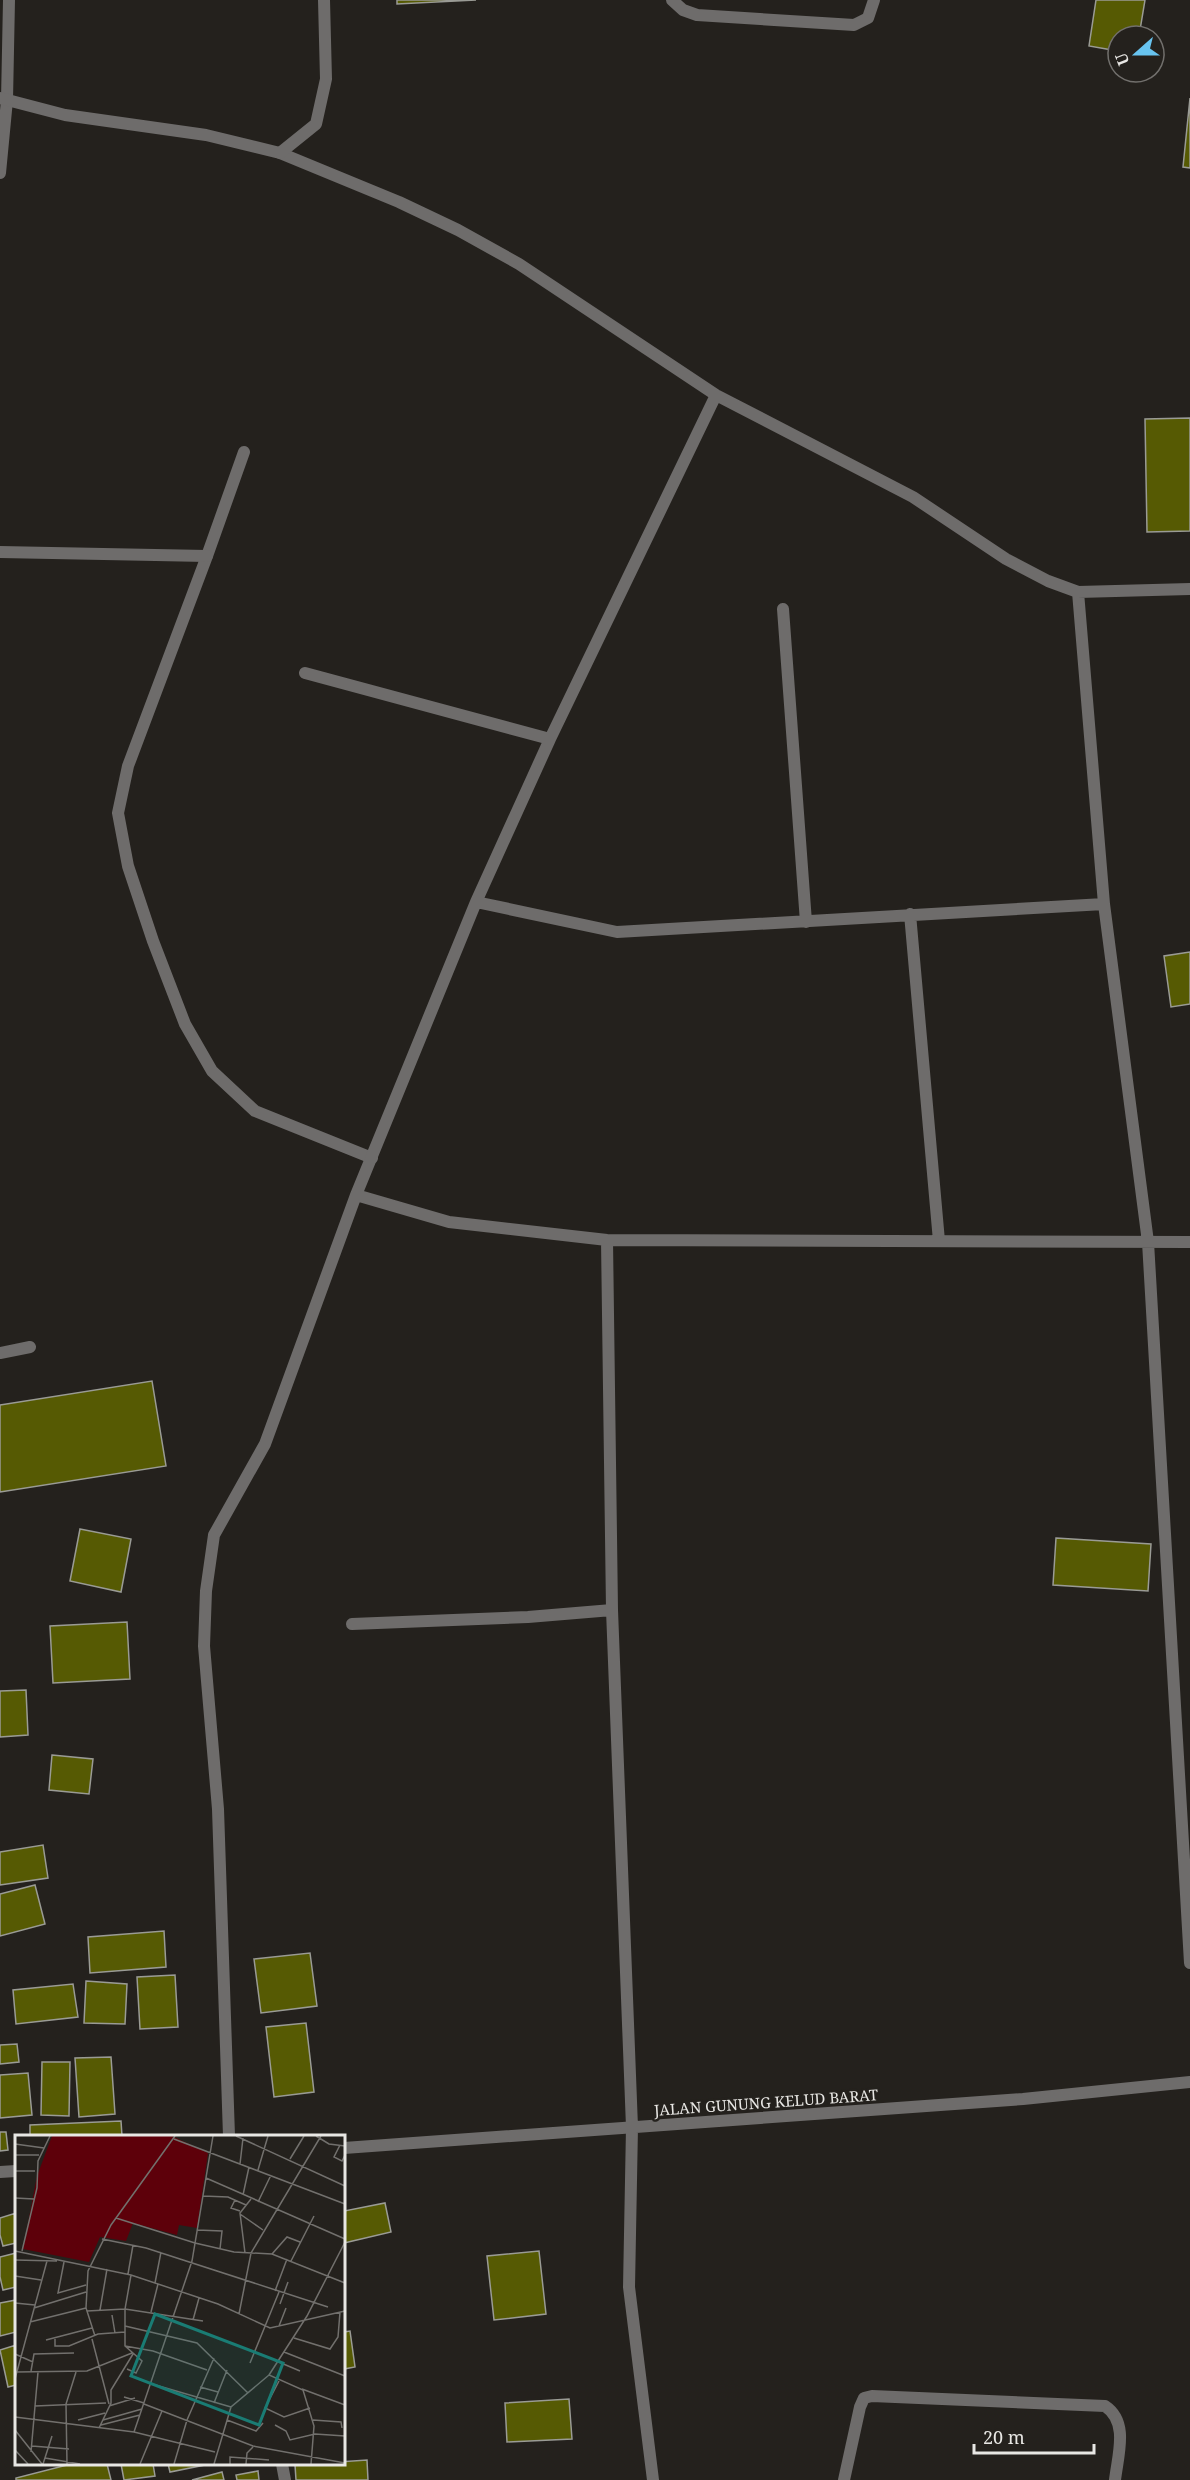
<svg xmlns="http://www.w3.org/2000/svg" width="1190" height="2480" viewBox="0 0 1190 2480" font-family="'Noto Serif',serif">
<rect width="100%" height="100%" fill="#24211d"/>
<!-- building -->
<path fill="#565a03" stroke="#9a9b95" stroke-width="1.5" d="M397,0H476L397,4Z
M1096,0H1145L1139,36H1118V51L1089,46Z
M1190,98V168L1183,167Z
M1190,418V531L1147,532L1145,419Z
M1190,952V1004L1171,1007L1164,956Z
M152,1381L166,1466L0,1492V1405Z
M80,1529L131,1539L121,1592L70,1581Z
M1056,1538L1151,1544L1148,1591L1053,1585Z
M127,1622L130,1679L53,1683L50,1626Z
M26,1690L28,1735L0,1737V1691Z
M52,1755L93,1759L89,1794L49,1790Z
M43,1845L48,1878L0,1885V1852Z
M35,1885L45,1924L0,1936V1894Z
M164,1931L166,1967L90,1973L88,1937Z
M310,1953L317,2006L261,2013L254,1959Z
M175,1975L178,2027L140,2029L137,1977Z
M86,1981L127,1984L125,2024L84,2023Z
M73,1984L78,2017L16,2024L13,1990Z
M306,2023L314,2092L274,2097L266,2027Z
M17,2044L19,2062L0,2064V2045Z
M111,2057L115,2114L79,2117L75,2058Z
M42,2062H70L69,2116L41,2115Z
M28,2073L32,2115L0,2118V2075Z
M121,2121L122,2136H30V2125Z
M0,2132H6L8,2150L0,2151Z
M385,2203L391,2232L344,2243V2211Z
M16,2213V2243L3,2246L0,2235V2218Z
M539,2251L546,2314L494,2320L487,2256Z
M16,2253V2287L3,2290L0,2277V2257Z
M16,2300V2332L0,2336V2303Z
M350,2331L355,2367L344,2369V2332Z
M16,2345V2385L8,2387L0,2350Z
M569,2399L572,2439L507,2442L505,2403Z
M367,2460L368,2480H296L295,2465Z
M71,2464H107L111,2480H16V2478Z
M121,2464H153L155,2476L124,2480Z
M168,2464H210L170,2472Z
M258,2471L259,2480H237L236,2475Z
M222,2472L224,2480H192Z"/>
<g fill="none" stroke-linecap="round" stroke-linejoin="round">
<!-- service -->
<path stroke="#6e6c6b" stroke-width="12" d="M244,452L207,556L128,766L118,813L128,866L153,941L185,1024L212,1071L255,1111L372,1158
M0,1353L30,1347"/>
<!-- minor -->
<path stroke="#6e6c6b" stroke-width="12" d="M672,0L683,10L697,15L854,25L868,18L874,0
M280,153L399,202L458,230L519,264L716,395L913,497L1006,559L1048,581L1078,592L1190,589
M0,173L7,100L9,0
M0,552L207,556
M1078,592L1104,904L1148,1242L1190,1963
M783,609L806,922
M305,673L550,739
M476,902L617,932L1104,904
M910,914L939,1241
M356,1195L449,1222L607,1240L1190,1242
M607,1240L612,1610L632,2127L629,2287L653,2480
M352,1624L528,1617L612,1610
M229,2136L218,1809L204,1646L206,1591L214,1535L265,1444L356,1195L476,902L550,739L716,395
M344,2148L1023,2099L1190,2082
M0,2172L16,2171
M282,2464L285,2480
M844,2480L860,2407L864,2398L872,2396L1105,2406C1129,2422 1118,2454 1115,2480"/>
<!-- tertiary -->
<path stroke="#6e6c6b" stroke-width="12" d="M0,98L65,115L206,135L280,153L316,124L326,79L324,0"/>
</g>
<g text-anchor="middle" stroke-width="5" stroke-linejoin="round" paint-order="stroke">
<!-- street labels -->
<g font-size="15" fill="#e8e7e4" stroke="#24211d">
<text transform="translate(766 2103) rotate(-4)" y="5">JALAN GUNUNG KELUD BARAT</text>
</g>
</g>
<!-- overview -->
<g transform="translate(15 2135)">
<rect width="330" height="330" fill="#24211d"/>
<path d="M37,1H157L193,18L182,93L164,90L162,100L118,88L111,106L85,102L74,127L8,114L22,41Z" fill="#5d000a"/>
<path fill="none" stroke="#72706d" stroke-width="1.5" d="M221,1L330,51M301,1L314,9L330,11M159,4L330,69M0,9L29,13M325,10L319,22L327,26L330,20M0,20H24M275,24L289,1M225,29L228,3M243,35L253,1M0,36H20M191,43L330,104M228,60L234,32M188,61L213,62L231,70M0,63L19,64M220,65L216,73L225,76M243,67L256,40M225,79L248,95M101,83L180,108L219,117L257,119L330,148M182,95L207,96L205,114M87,104L131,113L313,172M0,116L116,140L203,169L255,193L330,176M7,116L22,53L23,26L35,1M230,118L225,78L236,64M257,119L272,102L285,107M0,125L42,126M276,126L299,81M49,127L43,158L71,150M113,139L118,110M0,141L26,145M140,148L146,117M260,156L272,124M0,168L20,170M265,169L273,147M19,173L71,157M85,175L92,134M72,176L110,174L188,186M136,177L143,149M224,179L236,118L306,1M97,180L100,198M178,185L184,163M15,187L71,173M110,191L182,208L233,258M264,191L271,173M80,201L71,173L73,136L96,90L160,1M279,203L315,214L323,202L325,177M40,204V211H54L83,199L110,197M77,204L94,269M31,205L77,193M110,211L138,216L192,235M269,217L330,241M0,219L18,227M259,225L285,236M235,228L264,157M112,234L121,238L127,226L110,211V174L116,140M16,236L19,219L59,218M1,237L72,236L117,218M0,244L32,126M264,246L250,273L269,282L295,273M137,249L216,272M185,252L203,257M287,254L330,270M109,262L129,268M199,268L212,235M129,269L238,311L330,328M20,271L91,268M94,271L120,263M0,282L119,297L200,317M63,285L90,278M88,285L127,274M212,285L241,296L248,288M298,285L326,287L327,293M86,290L125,280M260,290L271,296L275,305L300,299L330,301M84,293L96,268V255L118,219M0,295L27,329M119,297L177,126L198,1M17,311L54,314M0,315L13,329M16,317L23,237M30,323L65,329M28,329L37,301M52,329L51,269L61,237M125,329L147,276M159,329L172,285L199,223M199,329L216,272L254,240M215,329V322L254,325M231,329L232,318L238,312M296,329L299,291L288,255L254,240L292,181L330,107"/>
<path fill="#1a7c74" fill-opacity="0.15" stroke="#1a7c74" stroke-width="3" d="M140,179L268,228L244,290L116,241Z"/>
<rect width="330" height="330" fill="none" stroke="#e8e7e4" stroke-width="3"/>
</g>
<!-- north arrow -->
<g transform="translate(1136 54) rotate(249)"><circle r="28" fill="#24211d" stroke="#72706d" stroke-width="1.5"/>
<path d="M0-4.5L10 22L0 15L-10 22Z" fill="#68c4f0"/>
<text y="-9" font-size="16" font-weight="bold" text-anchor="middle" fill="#e8e7e4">U</text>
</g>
<!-- scale -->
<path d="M974 2444v9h120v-9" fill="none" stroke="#e8e7e4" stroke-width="3"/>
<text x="983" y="2444" font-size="18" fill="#e8e7e4" stroke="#24211d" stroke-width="4.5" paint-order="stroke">20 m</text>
</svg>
